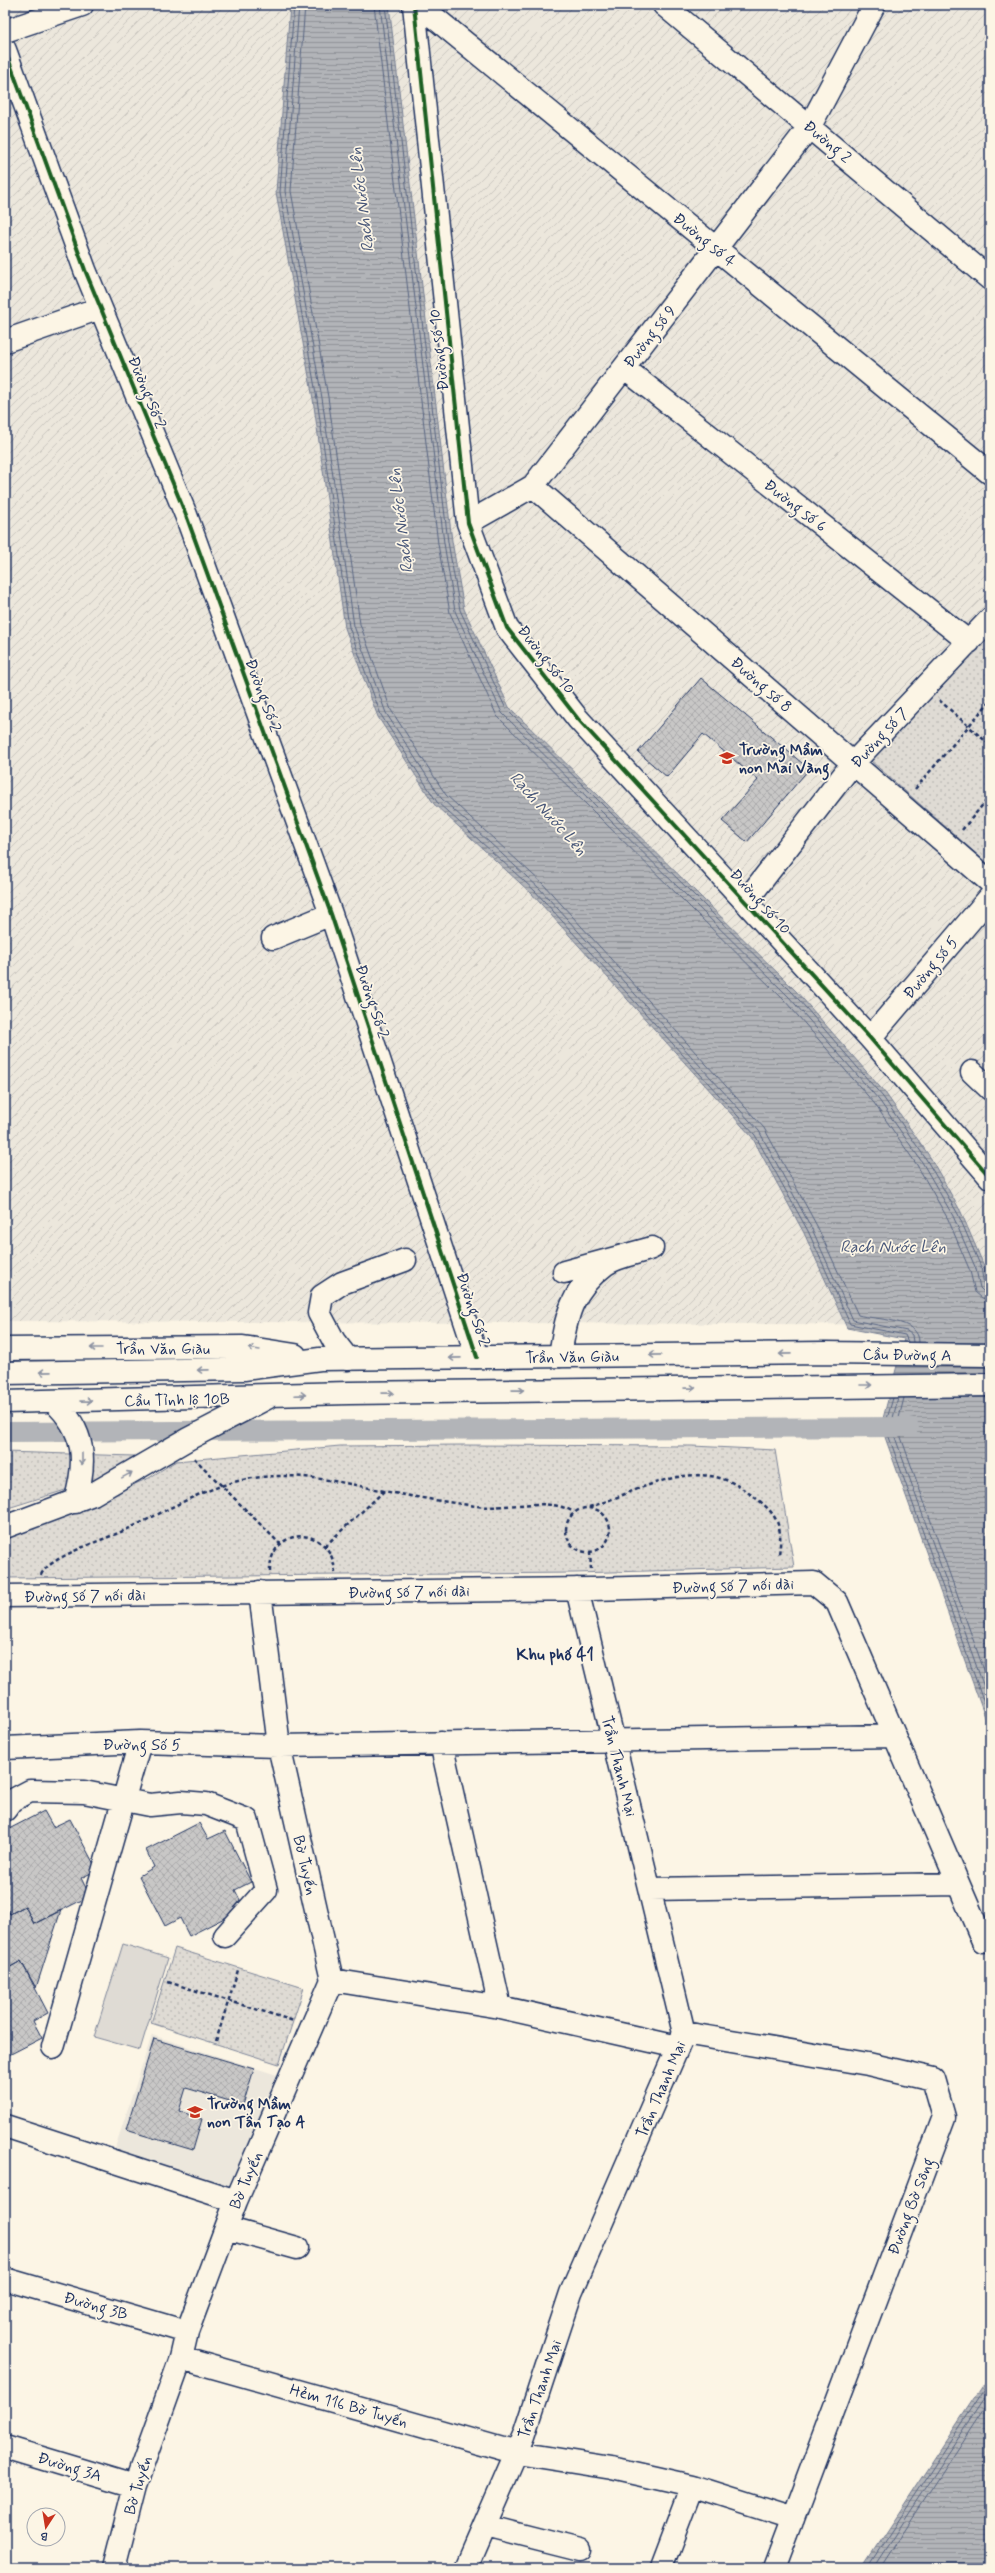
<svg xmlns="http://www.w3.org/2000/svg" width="995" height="2573" viewBox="0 0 995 2573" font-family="Mynerve,sans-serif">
<defs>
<pattern id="industrial-furrows" width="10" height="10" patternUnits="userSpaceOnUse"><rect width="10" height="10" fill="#ece7dc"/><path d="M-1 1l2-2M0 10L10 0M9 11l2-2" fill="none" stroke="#cac6bf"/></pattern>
<pattern id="park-dots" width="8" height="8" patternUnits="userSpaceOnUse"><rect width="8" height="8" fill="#dfdbd4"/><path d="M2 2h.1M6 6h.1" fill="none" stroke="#bfbcb8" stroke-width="1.8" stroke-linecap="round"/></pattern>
<pattern id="water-rules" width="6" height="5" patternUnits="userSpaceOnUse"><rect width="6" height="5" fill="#b2b4b8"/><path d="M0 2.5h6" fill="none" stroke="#909399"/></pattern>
<pattern id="building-cross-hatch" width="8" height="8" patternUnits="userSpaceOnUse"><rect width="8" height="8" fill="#c8c7c6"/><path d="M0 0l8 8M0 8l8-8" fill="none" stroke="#ababac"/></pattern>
</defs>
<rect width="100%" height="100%" fill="#fcf5e5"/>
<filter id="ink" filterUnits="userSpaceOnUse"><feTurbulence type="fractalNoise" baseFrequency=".025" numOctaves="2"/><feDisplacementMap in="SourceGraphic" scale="8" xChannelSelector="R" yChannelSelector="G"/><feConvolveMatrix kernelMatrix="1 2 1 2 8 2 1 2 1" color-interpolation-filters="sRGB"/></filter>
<g filter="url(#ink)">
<!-- built -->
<path fill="#ece7dc" d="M152,2035L280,2076L230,2187L115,2148Z"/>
<!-- industrial -->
<path fill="url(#industrial-furrows)" d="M5,5H990V1325L5,1321Z"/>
<!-- park -->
<path fill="url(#park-dots)" stroke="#7d8599" d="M990,634V866L871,761Z
M461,1445L692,1446L775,1450L794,1567L574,1573L5,1578V1535L31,1528L149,1478L176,1461L340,1446Z
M5,1452L134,1456L116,1474L5,1509Z
M175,1948L304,1988L279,2064L151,2023Z"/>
<!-- pitch -->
<path fill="#dfdbd4" stroke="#7d8599" d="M123,1944L168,1958L140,2050L94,2037Z"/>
<!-- water -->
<path fill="url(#water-rules)" stroke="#767f94" d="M290,5H389L452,541L464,609L509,707L796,991L886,1094L930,1157L961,1212L984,1266L990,1294V1731L881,1426L904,1339L847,1328L804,1233L752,1137L532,894L434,804L378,717L345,628L313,399L276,192Z
M990,2375V2568H862L982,2386Z"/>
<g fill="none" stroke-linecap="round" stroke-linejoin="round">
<!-- shore -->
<path stroke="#576482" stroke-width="1" d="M294,5L280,192L317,399L349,627L381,715L437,802L535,891L755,1135L808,1231L850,1324L905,1335L908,1342
M299,5L285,191L322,398L354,626L386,713L441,798L539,888L759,1131L812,1229L853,1320L907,1331L912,1335L913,1342
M305,5L291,191L328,397L360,624L391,710L446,795L543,884L764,1128L817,1226L858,1315C875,1320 920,1318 919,1342
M374,5L438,544L450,613L497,716L785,1001L874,1103L917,1165L948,1219L970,1271L975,1292L982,1298L990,1300
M380,5L444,543L455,611L502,713L789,997L879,1100L922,1162L953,1216L976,1269L980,1288L984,1292L990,1294
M385,5L448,542L460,610L506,709L793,993L883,1097L926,1159L958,1214L981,1267L984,1286L990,1289
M893,1398L885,1426L990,1719
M898,1398L891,1426L990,1704
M904,1398L897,1426L990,1687
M867,2568L990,2381
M873,2568L990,2390
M880,2568L990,2400"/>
<!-- canal -->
<path stroke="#b2b4b8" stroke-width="20" d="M5,1432L909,1427"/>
</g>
<!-- building -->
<path fill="url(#building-cross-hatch)" stroke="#1b2f5e" d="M701,678L809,769L747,842L722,821L758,780L703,734L667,777L638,752Z
M44,1811L53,1827L70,1819L97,1870L81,1878L90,1896L34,1924L25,1906L10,1914L5,1905V1831Z
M199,1823L208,1839L225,1831L251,1882L235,1890L244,1908L189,1936L180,1918L165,1926L139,1876L154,1867L146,1850Z
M5,1905L10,1914L25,1906L34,1924L61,1910L36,1988L21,1961L5,1970Z
M21,1961L48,2013L33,2021L42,2038L5,2057V1970Z
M154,2039L254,2069L243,2105L186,2088L179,2111L202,2119L193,2150L126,2130Z"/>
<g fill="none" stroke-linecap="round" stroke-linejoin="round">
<!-- minor casing -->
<g stroke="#1b2f5e" stroke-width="25">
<path id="minor" d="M414,5L468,523L507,628L578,719L870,1038L990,1177
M419,5L990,473
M664,5L990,279
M5,31L82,5
M5,50L85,270L186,515L331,914L477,1357
M5,341L100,308
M624,368L969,642
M533,486L990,882
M468,523L533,486L810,126L874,5
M746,901L853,763L990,619
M273,938L331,914
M870,1038L990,897
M972,1072L990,1089
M560,1356C566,1316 571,1290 606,1264C618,1256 638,1253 652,1248L564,1272
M348,1359L334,1341L319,1313L322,1296L342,1283L405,1260
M5,1596L592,1589L814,1583L837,1602L983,1941
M441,1743L500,2007
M5,1748L140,1742L279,1746L895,1736
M5,1810L13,1800L30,1791L84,1792L150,1805L181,1802L206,1804L247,1820L266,1890L225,1936
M650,1889L958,1884
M332,1980L500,2007L678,2047
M684,2033L868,2064L933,2079L944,2117L774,2568
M53,2047L140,1742
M5,2126L236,2201
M226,2228L297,2248
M5,2279L187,2332
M181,2358L517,2453L612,2468L692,2486L793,2518
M5,2447L135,2486
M485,2526L580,2550
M114,2568L135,2486L181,2358L187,2332L236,2201L332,1980L279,1746L260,1592
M466,2568L524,2435L571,2293L684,2033L577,1589
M661,2568L692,2486"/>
</g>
<!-- major casing -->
<g stroke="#1b2f5e" stroke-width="25">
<path id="major" d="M5,1349L243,1347L295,1355
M5,1373L244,1369L320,1359L824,1353L990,1355
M53,1401C86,1431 87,1461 75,1502
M5,1402L349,1393L990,1385
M5,1527L93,1494L188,1439L267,1398"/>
</g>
<!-- path -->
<path stroke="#1b2f5e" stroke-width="2.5" stroke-dasharray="4 3" stroke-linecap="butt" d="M939,700L990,745
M915,789L990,701
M962,830L990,796
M194,1458L280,1544
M589,1507C631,1495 680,1463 726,1480C737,1484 747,1492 757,1499C778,1515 783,1528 779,1554
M566 1530a22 22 0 1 1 44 0a22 22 0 1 1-44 0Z
M325,1546L384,1491
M590,1552L591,1569
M270,1572C269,1524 333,1524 335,1573
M41,1575C48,1558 99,1541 116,1534C157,1517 194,1492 238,1481C287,1469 336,1481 384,1491C414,1497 446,1502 476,1506C508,1510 545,1496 574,1512
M168,1982L294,2021
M216,2041L238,1970"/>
<!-- minor -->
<use href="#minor" stroke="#fcf5e5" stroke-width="22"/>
<!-- major -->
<use href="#major" stroke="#fcf5e5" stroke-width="22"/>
<!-- cycleway casing -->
<g stroke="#fcf5e5" stroke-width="6">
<path id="cycleway" d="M414,5L468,523L507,628L578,719L870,1038L990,1177
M5,50L85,270L186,515L331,914L477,1357"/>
</g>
<!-- cycleway -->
<use href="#cycleway" stroke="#1b5e20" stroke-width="4"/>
</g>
<!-- one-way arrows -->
<defs><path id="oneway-shaft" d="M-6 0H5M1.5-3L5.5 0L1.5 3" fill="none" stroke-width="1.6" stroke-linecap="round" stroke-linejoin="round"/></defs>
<g stroke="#8c92a2">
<use href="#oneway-shaft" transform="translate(96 1348) rotate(180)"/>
<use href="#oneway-shaft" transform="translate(254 1349) rotate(-171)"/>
<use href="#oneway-shaft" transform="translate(785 1354) rotate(179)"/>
<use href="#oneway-shaft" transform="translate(655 1355) rotate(179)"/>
<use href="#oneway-shaft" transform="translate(455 1358) rotate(179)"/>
<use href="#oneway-shaft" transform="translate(203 1370) rotate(179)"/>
<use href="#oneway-shaft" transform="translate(45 1372) rotate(179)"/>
<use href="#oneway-shaft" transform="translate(866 1385)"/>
<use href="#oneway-shaft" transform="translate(690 1388) rotate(-1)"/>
<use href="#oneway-shaft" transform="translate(518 1390) rotate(-1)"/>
<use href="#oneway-shaft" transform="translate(388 1393) rotate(-1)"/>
<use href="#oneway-shaft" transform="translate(300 1395) rotate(-2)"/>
<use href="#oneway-shaft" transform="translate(86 1401) rotate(-1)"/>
<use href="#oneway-shaft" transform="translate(82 1459) rotate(90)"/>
<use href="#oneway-shaft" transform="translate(127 1475) rotate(-29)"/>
</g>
</g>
<!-- icons -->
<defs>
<g id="school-bare" transform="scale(1.2)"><path d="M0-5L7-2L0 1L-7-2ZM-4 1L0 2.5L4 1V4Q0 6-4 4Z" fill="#c8321e" stroke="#fcf5e5" stroke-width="2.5" paint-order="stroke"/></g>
</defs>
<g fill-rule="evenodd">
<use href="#school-bare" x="727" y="758"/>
<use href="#school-bare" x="195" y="2112"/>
</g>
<g text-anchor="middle" stroke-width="3.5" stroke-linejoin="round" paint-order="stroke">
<!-- street labels -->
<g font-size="16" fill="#1b2f5e" stroke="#fcf5e5">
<text transform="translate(828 141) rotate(40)" y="6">Đường 2</text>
<text transform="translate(705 239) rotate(39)" y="6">Đường số 4</text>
<text transform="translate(649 336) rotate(-52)" y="6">Đường số 9</text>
<text transform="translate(438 350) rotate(-96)" y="6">Đường số 10</text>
<text transform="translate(148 392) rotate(68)" y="6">Đường Số 2</text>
<text transform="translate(796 505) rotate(38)" y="6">Đường số 6</text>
<text transform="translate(547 659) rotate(52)" y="6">Đường số 10</text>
<text transform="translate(762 684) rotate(41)" y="6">Đường số 8</text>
<text transform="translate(264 695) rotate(70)" y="6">Đường Số 2</text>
<text transform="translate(879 737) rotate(-47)" y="6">Đường số 7</text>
<text transform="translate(761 901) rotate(48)" y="6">Đường số 10</text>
<text transform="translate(930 967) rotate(-50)" y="6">Đường số 5</text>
<text transform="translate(373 1001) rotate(72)" y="6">Đường Số 2</text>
<text transform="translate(474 1309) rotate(72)" y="6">Đường Số 2</text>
<text x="163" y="1354">Trần Văn Giàu</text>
<text transform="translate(907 1354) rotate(1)" y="6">Cầu Đường A</text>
<text transform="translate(572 1356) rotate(-1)" y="6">Trần Văn Giàu</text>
<text transform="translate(177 1399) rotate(-1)" y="6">Cầu Tỉnh lộ 10B</text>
<text transform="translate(733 1585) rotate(-2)" y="6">Đường số 7 nối dài</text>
<text transform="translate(409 1591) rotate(-1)" y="6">Đường số 7 nối dài</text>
<text transform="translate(85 1595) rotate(-1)" y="6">Đường số 7 nối dài</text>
<text x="142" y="1750">Đường Số 5</text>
<text transform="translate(620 1766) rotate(76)" y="6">Trần Thanh Mại</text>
<text transform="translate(306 1865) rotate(77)" y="6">Bờ Tuyến</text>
<text transform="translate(660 2089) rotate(-67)" y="6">Trần Thanh Mại</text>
<text transform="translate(245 2180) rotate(-67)" y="6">Bờ Tuyến</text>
<text transform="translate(910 2206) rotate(-69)" y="6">Đường Bờ Sông</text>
<text transform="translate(96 2305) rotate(16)" y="6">Đường 3B</text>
<text transform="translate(539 2389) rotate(-71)" y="6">Trần Thanh Mại</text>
<text transform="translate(349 2405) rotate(16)" y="6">Hẻm 116 Bờ Tuyến</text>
<text transform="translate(70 2466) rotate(17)" y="6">Đường 3A</text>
<text transform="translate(137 2485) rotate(-73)" y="6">Bờ Tuyến</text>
</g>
<!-- poi labels -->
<g font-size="16" font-weight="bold" fill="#1b2f5e" stroke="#fcf5e5" text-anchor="start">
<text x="739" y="755">Trường Mầm<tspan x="739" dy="18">non Mai Vàng</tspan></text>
<text x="207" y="2109">Trường Mầm<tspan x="207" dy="18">non Tân Tạo A</tspan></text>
</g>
<!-- water labels -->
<g font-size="17" font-style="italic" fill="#485779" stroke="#fcf5e5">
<text transform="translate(361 200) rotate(-97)" y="6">Rạch Nước Lên</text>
<text transform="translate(400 521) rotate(-97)" y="6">Rạch Nước Lên</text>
<text transform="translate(549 813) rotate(48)" y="6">Rạch Nước Lên</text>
<text x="893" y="1252">Rạch Nước Lên</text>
</g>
<!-- neighbourhood labels -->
<g font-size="17" font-weight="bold" fill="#1b2f5e" stroke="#fcf5e5">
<text x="555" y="1660">Khu phố 41</text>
</g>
</g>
<!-- margin -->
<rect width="995" height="2573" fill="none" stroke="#fcf5e5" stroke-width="20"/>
<rect x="10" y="10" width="975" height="2553" fill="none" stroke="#1b2f5e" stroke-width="1.5" filter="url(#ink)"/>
<!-- north arrow -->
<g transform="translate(46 2527) rotate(192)"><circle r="19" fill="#fcf5e5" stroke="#a2a6af"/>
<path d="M0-3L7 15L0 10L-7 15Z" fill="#c8321e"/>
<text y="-6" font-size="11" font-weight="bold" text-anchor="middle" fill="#1b2f5e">B</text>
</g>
</svg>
